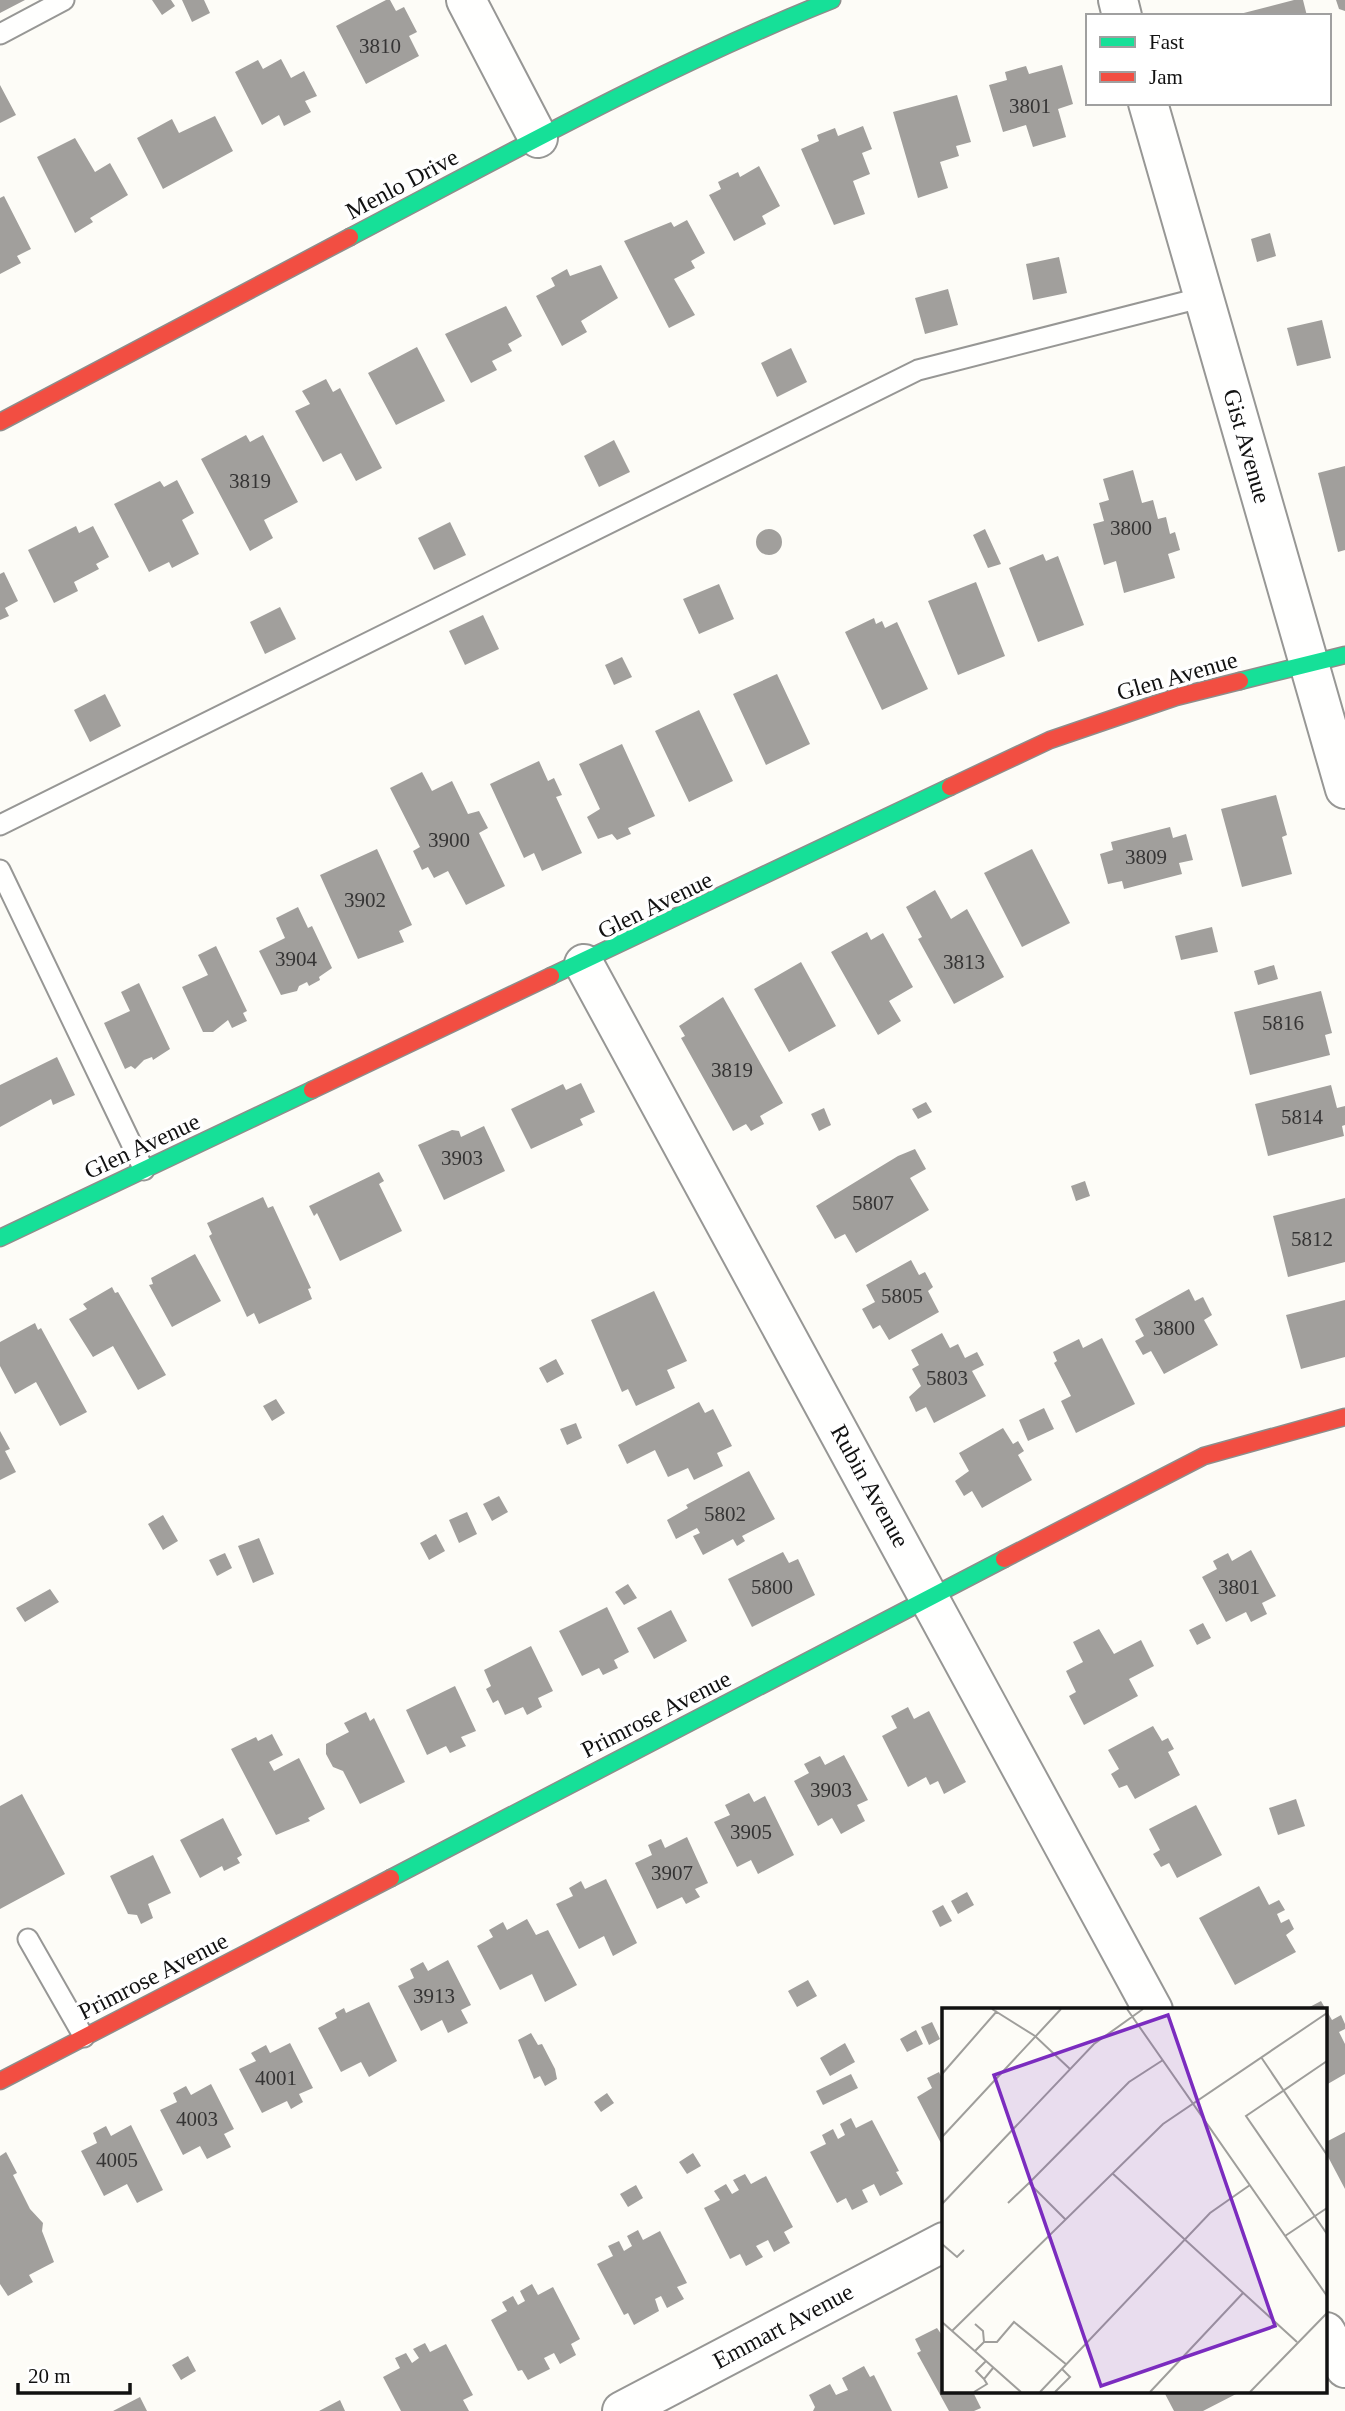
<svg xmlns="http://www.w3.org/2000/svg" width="1345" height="2411" viewBox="0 0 1345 2411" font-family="Georgia,serif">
<rect width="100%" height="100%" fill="#fdfcf7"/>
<!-- building -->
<path fill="#a19f9c" d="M0,0H25L0,13Z
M152,0H171L175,6L162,15Z
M182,0H204L210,13L192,22Z
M386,0H390L396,11L404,7L417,32L409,36L419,56L366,84L336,26Z
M1294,0H1303L1307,16H1232Z
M1336,0H1345V11L1339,9Z
M281,59L291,78L304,71L317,96L305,101L311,112L284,126L279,115L262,125L235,72L258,60L263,69Z
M1062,65L1073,104L1058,109L1066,137L1033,147L1026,125L1003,132L989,85L1007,80L1005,72L1026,66L1029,74Z
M0,85L16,115L0,123Z
M957,95L971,142L956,146L959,156L940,162L948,188L918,198L893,112Z
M215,116L233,151L163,189L137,138L172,119L179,133Z
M863,126L872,149L862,153L870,174L853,181L865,214L834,225L801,149L819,141L817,135L835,128L838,136Z
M75,138L95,172L110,163L128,195L90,218L93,222L75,233L37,157Z
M759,166L780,206L762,216L766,224L734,241L709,195L721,189L718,182L738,172L740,177Z
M4,196L31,249L17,256L21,263L0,274V198Z
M687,220L705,253L691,261L695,268L674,279L695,315L669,328L624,241L671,222L674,227Z
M1270,233L1276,256L1257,262L1251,239Z
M1059,257L1067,293L1033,300L1026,264Z
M601,265L618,298L581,321L587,332L562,346L536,296L555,286L551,278L567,269L570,276Z
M948,289L958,325L925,334L915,298Z
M506,306L522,336L508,344L512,351L492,361L497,370L471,383L445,334Z
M1322,320L1331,358L1297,366L1287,328Z
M417,347L445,401L396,425L368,373Z
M791,348L807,382L777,397L761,363Z
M326,379L333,392L340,388L382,468L356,481L341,453L323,462L295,411L310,404L302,391Z
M246,435L250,442L263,435L298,502L264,520L273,538L250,551L201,459Z
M614,440L630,472L599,487L584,456Z
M1345,466V550L1338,552L1318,473Z
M1133,470L1142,503L1153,500L1158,519L1166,517L1170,534L1175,532L1180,550L1168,554L1175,578L1124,593L1116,561L1104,565L1093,524L1104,521L1099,503L1109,500L1103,479Z
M177,480L194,513L182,520L199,554L172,568L169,562L149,572L114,504L160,481L164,487Z
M450,522L466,555L434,570L418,538Z
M76,526L79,533L93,526L109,557L96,564L99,569L74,582L78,591L54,603L28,550Z
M985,529L1001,564L988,568L973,535Z
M756 542a13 13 0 1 1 26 0a13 13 0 1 1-26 0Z
M1043,554L1046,561L1058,556L1084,625L1038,642L1009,568Z
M4,572L18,601L5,608L9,616L0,620V574Z
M976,582L1005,656L958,675L928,601Z
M719,584L734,619L699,634L683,599Z
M280,607L296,639L265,654L250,622Z
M483,615L499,649L465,665L449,631Z
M874,618L876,624L882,621L885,628L897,622L928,689L882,710L845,632Z
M622,657L632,677L614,685L605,665Z
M777,674L810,744L766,765L733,694Z
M105,694L121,726L90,742L74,710Z
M699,710L733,781L689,802L655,731Z
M622,744L655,816L628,828L631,834L617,840L612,834L598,839L587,817L600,809L579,764Z
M539,761L548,781L554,778L562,795L556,797L582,853L542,871L534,853L524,858L490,784Z
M422,772L432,791L452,781L468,814L479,811L488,828L479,833L505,886L466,905L448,871L434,878L428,867L422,870L413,851L420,847L390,788Z
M1276,795L1287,835L1282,837L1292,874L1242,887L1221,809Z
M1170,827L1173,838L1186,834L1193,860L1179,863L1182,874L1124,889L1122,881L1108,884L1100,854L1113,850L1111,842Z
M377,849L412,925L399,931L404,942L358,959L320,875Z
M1032,849L1070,923L1022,947L984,873Z
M935,890L951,919L967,909L1004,977L954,1004L918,939L922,937L906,907Z
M298,907L308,928L312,926L332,968L319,977L320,980L309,986L307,982L299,986L297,991L281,995L259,951L285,938L276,918Z
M1212,927L1218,952L1181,960L1175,936Z
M867,932L871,940L883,933L913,987L889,1001L901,1021L878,1035L831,952Z
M216,946L247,1011L243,1013L247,1021L232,1028L228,1020L213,1032H203L182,987L208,975L198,955Z
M801,962L836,1026L789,1052L754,989Z
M1274,965L1278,979L1258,985L1254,971Z
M139,983L170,1049L153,1060L152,1057L144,1060L135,1069L131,1066L125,1069L104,1023L130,1011L121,992Z
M1321,991L1332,1033L1325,1035L1330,1055L1250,1075L1234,1012Z
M723,997L783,1103L760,1116L764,1124L751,1131L746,1124L733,1131L681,1038L685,1036L679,1026Z
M57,1057L75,1095L53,1105L51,1099L0,1127V1085Z
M581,1083L595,1112L580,1119L583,1125L531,1149L511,1109L563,1084L566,1090Z
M1331,1085L1337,1108L1345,1106V1125L1342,1126L1344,1136L1268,1156L1255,1104Z
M926,1102L932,1112L918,1119L912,1109Z
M824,1108L831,1125L819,1131L811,1114Z
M484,1126L505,1171L444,1200L418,1145L452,1130L459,1131L461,1137Z
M915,1149L926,1169L910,1178L929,1210L856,1253L845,1234L835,1239L816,1206L898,1156Z
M379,1172L384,1181L379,1184L402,1231L340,1261L317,1213L314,1216L309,1206Z
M1085,1181L1090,1196L1076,1201L1071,1186Z
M263,1197L268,1208L273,1206L311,1288L308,1289L312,1299L259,1324L254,1313L247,1317L209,1236L212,1234L207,1223Z
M1345,1198V1262L1288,1277L1273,1216Z
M195,1254L221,1301L172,1327L149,1285L153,1284L151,1278Z
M911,1260L919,1275L925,1272L933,1287L928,1291L939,1312L889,1340L880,1325L873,1329L862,1309L875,1302L866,1285Z
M112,1287L115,1293L118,1292L166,1375L138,1390L113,1346L93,1357L69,1319L87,1309L83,1304Z
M1189,1289L1195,1301L1203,1297L1212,1315L1204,1320L1218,1345L1164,1374L1151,1351L1143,1355L1135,1341L1144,1336L1135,1319Z
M654,1291L687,1361L667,1370L675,1388L636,1406L628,1389L622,1392L591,1320Z
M1345,1300V1357L1301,1369L1286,1315Z
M35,1323L38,1330L41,1328L87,1412L60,1426L36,1382L15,1394L0,1366V1342Z
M942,1333L950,1348L958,1344L965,1358L977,1352L984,1365L972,1371L986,1396L934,1423L926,1407L916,1412L909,1397L921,1386L912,1369L919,1365L911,1350Z
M1102,1338L1135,1404L1076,1433L1061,1401L1071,1396L1054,1363L1057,1361L1053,1352L1079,1339L1083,1348Z
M556,1359L564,1374L547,1383L539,1368Z
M276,1399L285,1413L272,1421L263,1406Z
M699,1402L705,1413L713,1409L732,1446L717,1453L723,1466L694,1480L688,1468L668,1477L655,1450L627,1464L618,1445Z
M1044,1408L1054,1429L1028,1441L1019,1420Z
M576,1423L582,1438L567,1445L560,1429Z
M1003,1428L1013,1444L1018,1441L1024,1451L1018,1455L1032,1480L982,1508L972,1491L964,1496L955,1481L969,1471L959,1453Z
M0,1431L10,1449L5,1451L16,1472L0,1480Z
M749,1471L775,1519L742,1536L745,1541L737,1546L733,1539L703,1555L693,1536L700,1533L697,1528L676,1539L667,1520L688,1508L686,1505Z
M499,1496L508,1512L492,1521L483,1504Z
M467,1512L477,1534L459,1543L449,1520Z
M163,1515L178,1541L163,1550L148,1524Z
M436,1534L445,1551L429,1560L420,1543Z
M259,1538L274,1574L253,1583L238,1546Z
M1251,1550L1276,1596L1262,1603L1267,1614L1251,1622L1246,1612L1226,1622L1202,1577L1217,1569L1213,1561L1228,1553L1232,1561Z
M783,1552L789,1563L798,1559L815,1595L752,1627L728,1579Z
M225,1553L232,1568L217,1576L209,1560Z
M628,1584L637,1598L624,1605L615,1592Z
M50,1589L59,1602L25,1622L16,1608Z
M607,1607L629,1652L614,1660L618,1668L603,1675L599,1668L582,1676L559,1631Z
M671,1610L687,1641L654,1659L637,1628Z
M1203,1623L1211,1638L1197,1645L1189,1630Z
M1099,1629L1114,1654L1141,1640L1154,1666L1129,1679L1138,1696L1084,1725L1069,1696L1076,1692L1066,1671L1083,1662L1073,1642Z
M531,1646L553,1691L538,1698L542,1707L527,1715L523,1707L505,1715L498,1700L493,1703L486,1689L491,1686L484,1670Z
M455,1686L476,1731L461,1737L466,1746L450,1753L446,1746L427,1755L406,1710Z
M908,1707L914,1719L929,1711L966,1782L944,1794L938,1781L930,1785L926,1777L908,1787L882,1736L897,1728L891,1716Z
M366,1712L370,1721L374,1718L405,1782L360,1804L343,1771L333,1767L326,1754V1744L349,1732L344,1723Z
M1153,1726L1162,1741L1168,1738L1174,1749L1168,1752L1180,1775L1135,1799L1127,1785L1119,1788L1111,1774L1119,1769L1108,1750Z
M272,1734L283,1755L269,1762L274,1771L299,1758L325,1809L308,1818L310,1821L276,1835L231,1749L256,1737L258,1741Z
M844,1755L868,1800L857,1805L865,1821L841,1834L832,1818L818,1826L794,1781L809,1773L804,1764L820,1756L825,1765Z
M749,1793L754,1802L765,1796L794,1855L758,1874L751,1860L737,1867L714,1822L730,1815L725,1805Z
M22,1794L65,1874L0,1909V1806Z
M1296,1799L1305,1826L1278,1835L1269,1808Z
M1196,1805L1222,1855L1177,1878L1169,1863L1161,1867L1153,1854L1160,1850L1149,1829Z
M223,1818L242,1855L237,1858L240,1863L224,1871L222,1866L200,1878L180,1840Z
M687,1837L708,1883L695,1889L700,1897L686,1904L682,1897L657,1909L635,1863L652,1855L648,1845L661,1839L665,1848Z
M153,1855L171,1893L148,1904L153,1918L141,1924L137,1915L128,1914L110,1876Z
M606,1879L637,1943L613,1956L604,1936L579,1949L556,1904L573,1896L569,1888L581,1881L585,1889Z
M1259,1886L1269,1905L1279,1900L1285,1910L1277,1914L1281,1923L1289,1919L1294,1929L1286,1935L1296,1952L1235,1985L1199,1918Z
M967,1892L974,1905L958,1914L951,1901Z
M943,1905L952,1921L940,1927L932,1911Z
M527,1919L536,1935L548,1930L577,1985L545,2002L532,1974L500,1990L477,1946L493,1937L489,1930L503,1922L507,1930Z
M448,1960L471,2005L461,2010L468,2023L448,2033L442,2020L421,2031L398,1986L414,1978L410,1969L423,1962L428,1971Z
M808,1980L817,1996L797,2007L788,1991Z
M1321,2001L1332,2020L1341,2015L1345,2024V2029L1339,2032L1345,2044V2074L1326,2085V2010H1304Z
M369,2002L397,2061L369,2077L361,2062L341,2072L318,2028L337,2018L335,2013L344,2008L346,2013Z
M932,2022L940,2039L929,2045L921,2027Z
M916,2030L923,2044L907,2052L900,2039Z
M531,2033L538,2045L542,2044L555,2069L557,2079L545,2086L540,2076L534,2079L518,2040Z
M290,2043L313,2088L299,2094L303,2102L291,2109L287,2101L262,2113L239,2069L256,2061L251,2053L266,2045L270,2053Z
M845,2043L855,2062L830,2076L820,2058Z
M939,2072L944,2083V2149L917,2097L932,2088L927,2078Z
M851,2074L858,2088L823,2105L816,2091Z
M211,2084L234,2129L224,2134L231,2147L207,2159L200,2146L183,2155L160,2110L177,2102L173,2093L186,2086L191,2095Z
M607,2093L614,2103L601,2112L594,2102Z
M851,2118L856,2128L872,2120L899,2171L896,2172L903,2184L880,2196L874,2184L862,2190L868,2202L852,2210L846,2198L837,2203L810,2152L826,2144L822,2135L833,2129L838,2139L845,2135L840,2124Z
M131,2125L163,2190L137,2203L127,2184L104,2196L81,2151L97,2143L93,2133L106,2126L111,2136Z
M1345,2132V2189L1326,2153V2142Z
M6,2152L17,2173L13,2175L30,2209L43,2223L42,2231L54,2262L29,2275L33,2282L8,2296L0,2284V2156Z
M693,2153L701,2166L687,2174L679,2162Z
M745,2174L751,2184L766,2176L793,2227L784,2232L790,2243L774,2252L768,2240L756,2246L763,2257L746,2266L740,2254L730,2259L704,2208L720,2200L714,2191L726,2184L732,2194L739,2190L733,2180Z
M636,2185L643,2198L628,2207L620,2194Z
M638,2230L643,2240L660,2231L687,2283L677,2287L684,2299L667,2308L661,2296L655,2299L659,2311L634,2325L628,2313L624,2315L597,2264L613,2256L608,2246L619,2241L624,2251L632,2246L627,2236Z
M532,2284L538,2295L553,2287L580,2339L571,2344L576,2355L560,2364L554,2353L544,2358L550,2369L528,2380L522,2370L518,2371L491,2320L507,2311L502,2302L513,2296L518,2305L525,2301L520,2291Z
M937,2328L944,2338V2392H973L981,2408L974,2411H949L917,2353L921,2351L915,2339Z
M425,2343L430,2352L446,2344L473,2395L463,2400L469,2411H401L383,2377L400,2368L395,2358L406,2353L412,2363L419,2358L413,2349Z
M188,2356L196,2371L181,2380L172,2365Z
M864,2366L870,2377L874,2375L892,2411H813L815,2407L809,2395L830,2384L836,2395L848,2390L842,2378Z
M1164,2392H1240L1203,2411H1174Z
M140,2397L147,2411H113Z
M340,2400L345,2411H319Z"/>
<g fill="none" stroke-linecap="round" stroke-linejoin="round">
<!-- lane casing -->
<g stroke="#979795" stroke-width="23">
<path id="lane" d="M0,34L64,0
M0,825L918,370L1204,297
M0,870L144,1170
M28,1939L84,2037"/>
</g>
<!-- street casing -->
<g stroke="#979795" stroke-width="42">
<path id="street" d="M466,0L538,138
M1118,0L1122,16
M1148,103L1345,789
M584,964L1153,2010
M1326,2332L1345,2368
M622,2411L944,2242"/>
</g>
<!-- fast casing -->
<g stroke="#8e8d8b" stroke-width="19">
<path id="fast" d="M350,237C508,154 666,66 832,0
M1240,681L1345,655
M551,976L950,787
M0,1238L312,1090
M391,1878L1004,1559"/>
</g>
<!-- jam casing -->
<g stroke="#8e8d8b" stroke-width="19">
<path id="jam" d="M0,422L350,237
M950,787L1050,740L1176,697L1240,681
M312,1090L551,976
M1004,1559L1204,1456L1345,1417
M0,2081L391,1878"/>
</g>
<!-- lane -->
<use href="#lane" stroke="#fffffe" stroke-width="19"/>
<!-- street -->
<use href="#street" stroke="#fffffe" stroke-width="38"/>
<!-- fast -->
<use href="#fast" stroke="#16e098" stroke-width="16"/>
<!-- jam -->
<use href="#jam" stroke="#f24e42" stroke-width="16"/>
</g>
<g text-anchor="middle" stroke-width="7" stroke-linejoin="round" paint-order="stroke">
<!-- number labels -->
<g font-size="21" fill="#353434">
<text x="380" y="53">3810</text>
<text x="1030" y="113">3801</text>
<text x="250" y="488">3819</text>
<text x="1131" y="535">3800</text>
<text x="449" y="847">3900</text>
<text x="1146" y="864">3809</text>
<text x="365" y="907">3902</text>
<text x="296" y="966">3904</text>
<text x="964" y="969">3813</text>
<text x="1283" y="1030">5816</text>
<text x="732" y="1077">3819</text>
<text x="1302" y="1124">5814</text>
<text x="462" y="1165">3903</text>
<text x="873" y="1210">5807</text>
<text x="1312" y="1246">5812</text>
<text x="902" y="1303">5805</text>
<text x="1174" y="1335">3800</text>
<text x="947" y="1385">5803</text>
<text x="725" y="1521">5802</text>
<text x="772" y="1594">5800</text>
<text x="1239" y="1594">3801</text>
<text x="831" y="1797">3903</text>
<text x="751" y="1839">3905</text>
<text x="672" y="1880">3907</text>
<text x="434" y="2003">3913</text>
<text x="276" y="2085">4001</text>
<text x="197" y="2126">4003</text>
<text x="117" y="2167">4005</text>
</g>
<!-- street labels -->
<g font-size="24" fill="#111" stroke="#fff">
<text transform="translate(402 184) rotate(-28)" y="8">Menlo Drive</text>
<text transform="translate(1247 446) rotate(74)" y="8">Gist Avenue</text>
<text transform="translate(1177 676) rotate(-16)" y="8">Glen Avenue</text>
<text transform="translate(655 905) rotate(-26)" y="8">Glen Avenue</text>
<text transform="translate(142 1146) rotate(-25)" y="8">Glen Avenue</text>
<text transform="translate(870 1486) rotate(61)" y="8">Rubin Avenue</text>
<text transform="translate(656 1714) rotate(-27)" y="8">Primrose Avenue</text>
<text transform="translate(153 1976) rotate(-27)" y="8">Primrose Avenue</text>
<text transform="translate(783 2326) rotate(-28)" y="8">Emmart Avenue</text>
</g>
</g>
<!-- overview -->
<g transform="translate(942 2008)">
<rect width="385" height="385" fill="#fdfcf7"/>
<path fill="none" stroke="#9f9e9b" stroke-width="2" d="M50,1L93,28L128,61M185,1L385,288M319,49L385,147M385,53L304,108L385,226M0,66L55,3M0,129L119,1M170,165L355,334M66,195L87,175M0,196L152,36L201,1M123,211L87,175L187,74L221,52M343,228L385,200M0,236L15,249L22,242M0,314L79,384M33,316L41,323L42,334M10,323L221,116L385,5M33,343L42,334H55L72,314L125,357M42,371L34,363L44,353M32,384L45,376L42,371L51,360M98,384L268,205L308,177M113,384L128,369L120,361M208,384L301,285M308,384L385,305"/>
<path fill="#7b2cbf" fill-opacity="0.15" stroke="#7b2cbf" stroke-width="3.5" d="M226,7L333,318L159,378L52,67Z"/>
<rect width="385" height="385" fill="none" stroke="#111" stroke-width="3.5"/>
</g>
<!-- legend -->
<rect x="1086" y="14" width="245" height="91" fill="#ffffff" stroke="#a0a0a0" stroke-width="2"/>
<rect x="1100" y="37" width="35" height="10" fill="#16e098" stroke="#a0a0a0" stroke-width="2"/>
<text x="1149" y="49" font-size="21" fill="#111111">Fast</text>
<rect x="1100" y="72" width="35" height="10" fill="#f24e42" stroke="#a0a0a0" stroke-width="2"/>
<text x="1149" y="84" font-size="21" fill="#111111">Jam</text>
<!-- scale -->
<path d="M18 2383v10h112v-10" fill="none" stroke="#111111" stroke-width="3.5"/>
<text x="28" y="2383" font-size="21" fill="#111111" stroke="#ffffff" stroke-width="5" paint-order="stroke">20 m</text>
</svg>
